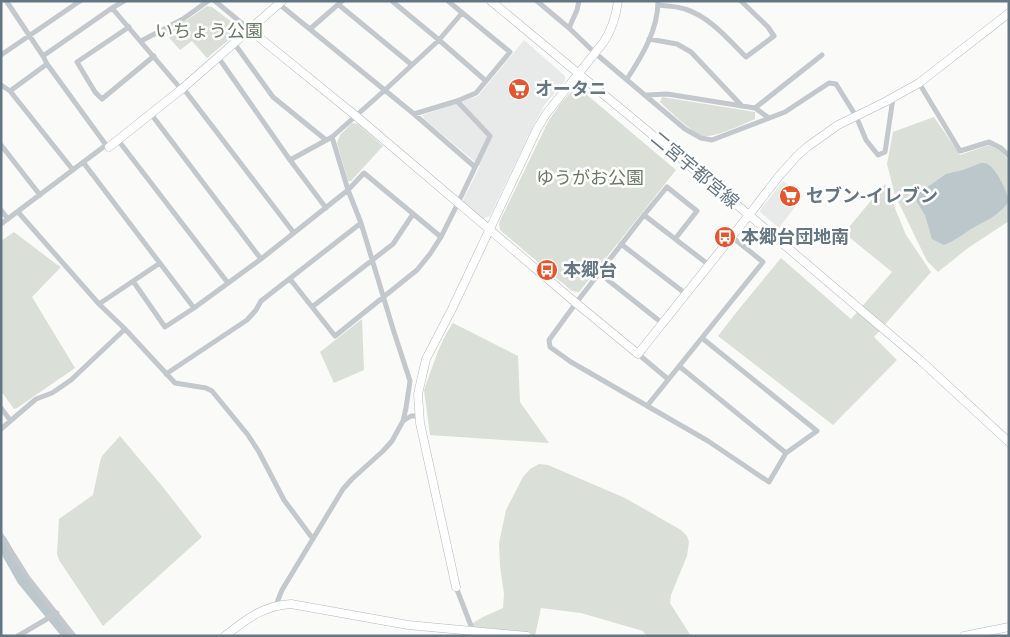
<svg xmlns="http://www.w3.org/2000/svg" width="1010" height="637" viewBox="0 0 1010 637" font-family="'Source Sans 3','Noto Sans JP',sans-serif">
<rect width="100%" height="100%" fill="#fafaf8"/>
<!-- built -->
<path fill="#e8e9e9" d="M524,40L565,76V81L544,106L532,128L490,216L483,219L464,203L463,200L480,166L424,119L423,115L478,96Z
M783,181L803,196L779,228L760,212L761,209Z"/>
<!-- green -->
<path fill="#dadfd7" d="M207,6L212,7L237,26V33L207,58L192,41L180,50L164,32L187,20Z
M574,89H580L676,170L579,292L572,291L500,230L499,223L549,120L561,103Z
M662,97L755,112V119C744,124 714,138 703,136C692,133 670,111 660,102Z
M934,117L960,155L989,145L1000,150L1009,161V221L968,248L938,272L927,261L895,195L887,164L893,132Z
M352,123L358,124L383,146L351,181H348L337,143L340,135Z
M885,184L906,235L931,272L874,337L897,360L833,425L718,336L739,309L781,258L851,319L892,272L844,233Z
M14,232L56,264L61,267L32,297L75,368L17,408L14,409L1,391V241Z
M362,319L364,370L334,383L320,352Z
M453,323L518,356L520,402L549,443L430,435L424,390L438,351L446,334Z
M120,436L162,486L202,537L103,626L59,560L57,554L59,519L93,495L100,462L102,456Z
M539,464L548,465L625,498L681,530L687,536L689,542L687,556L671,595L670,603L675,611L691,636H646L643,631L581,613L541,608L535,636H460L461,630L483,617L503,608L504,594L500,566L499,543L506,510L523,477L530,469Z"/>
<!-- water -->
<path fill="#bbc7cb" d="M981,163C983,163 987,163 989,165C998,172 1006,190 1009,201C999,216 985,221 971,229C962,235 954,241 944,245L932,239L925,215L917,202L916,195L946,174L963,170Z"/>
<g fill="none" stroke-linecap="round" stroke-linejoin="round">
<!-- river -->
<path stroke="#bbc7cb" stroke-width="12" d="M1,541L23,580L69,636"/>
<!-- secondary casing -->
<g stroke="#b3babf" stroke-width="9">
<path id="secondary" d="M491,1L749,215L920,360L1009,442
M250,30L356,116L576,303L638,354L749,215L779,176L798,155L807,147L838,125L885,102L919,83L1009,13
M109,147L183,88L282,1
M456,587L420,423L418,394L426,359L452,309L537,129L546,114L603,43C612,30 616,17 618,1
M225,636C247,619 262,606 291,604L408,625L527,636
M964,636L1009,627"/>
</g>
<!-- street -->
<path stroke="#c3c8cc" stroke-width="5" d="M215,1L250,30
M392,1L439,40L486,81
M537,1L569,28L595,53L685,129L701,138L712,140L785,112L829,83L836,84L856,116L866,140L878,155L885,152L893,98
M7,2L43,56L47,64
M279,4L414,114L475,167
M339,5L412,65
M658,5C667,6 677,6 685,9C710,17 728,39 746,57L774,36L768,27L741,1
M112,8L181,89
M129,27L77,62L95,92L102,99L154,56
M569,28L577,10L579,1
M310,29L342,1
M649,39L677,44L691,52L742,106
M141,41L183,19L208,1
M234,43L273,97L326,140
M1,55L80,1
M43,56L112,8L124,1
M218,57L290,160L326,208
M627,79C642,56 658,30 658,1
M919,83L960,151L989,142L1001,148L1009,156
M1,85L10,91L47,64L106,145L109,147
M183,88L294,233
M10,91L73,170
M647,95L667,94L755,108L769,118
M755,108L822,55
M151,114L261,259
M414,114L457,101L476,93L510,52L448,1
M118,140L228,283
M1,145L40,195
M290,160L332,137L385,90L439,40L462,13
M83,162L194,308L261,259L348,190L364,173L441,237
M1,210L8,219
M18,212L99,304L125,329L175,383L206,388L212,391L248,435L259,452L284,500L313,539
M644,215L667,187L697,211L675,239
M1,224L106,145
M621,244L686,294
M599,273L662,323
M290,279L335,336L417,270L430,254L441,237L458,203L490,136L457,101
M133,281L165,327L194,308
M99,304L160,263
M312,307L393,244L413,214
M702,338L817,431L786,453L769,482L708,441L571,362L550,347L549,340L576,303L644,215L709,265
M638,354L668,379
M679,366L786,453
M166,374L247,320L256,310L261,301L361,223
M647,406L763,262L732,237
M1,408L10,420
M403,421L411,416H419
M1,429L36,399L52,393L71,380L125,329
M1,535L28,578L74,636
M456,587L473,631
M276,605L282,590L343,489L352,479L383,451L392,441L403,421L406,408L410,381L394,332L361,223L348,190L332,137
M18,636L57,613"/>
<!-- secondary -->
<use href="#secondary" stroke="#fff" stroke-width="8"/>
</g>
<!-- icons -->
<defs>
<g id="supermarket-disc" transform="scale(1.125)"><circle r="9.5" fill="#e4572e" stroke="#fff"/><path d="M-6-5.5h2.5l.6 2H6L4.5 2H-2.5L-4.4-4H-6ZM-1.5 3.2a1.3 1.3 0 1 0 .1 0ZM3 3.2a1.3 1.3 0 1 0 .1 0Z" fill="#fff"/></g>
<g id="bus-disc" transform="scale(1.125)"><circle r="9.5" fill="#e4572e" stroke="#fff"/><path d="M-5-6H5V4H4V6H2V4H-2V6H-4V4H-5ZM-3.5-4V0h7V-4ZM-3.5 1.2v1.5H-2V1.2ZM2 1.2v1.5H3.5V1.2Z" fill="#fff"/></g>
</defs>
<g fill-rule="evenodd">
<use href="#supermarket-disc" x="519" y="89"/>
<use href="#supermarket-disc" x="790" y="196"/>
<use href="#bus-disc" x="725" y="237"/>
<use href="#bus-disc" x="547" y="270"/>
</g>
<g text-anchor="middle" stroke-width="5" stroke-linejoin="round" paint-order="stroke">
<!-- park labels -->
<g font-size="18" fill="#687a64" stroke="#fff">
<text x="209" y="37">いちょう公園</text>
<text x="590" y="184">ゆうがお公園</text>
</g>
<!-- poi labels -->
<g font-size="18" font-weight="bold" fill="#657683" stroke="#fff" text-anchor="start">
<text x="535" y="95">オータニ</text>
<text x="806" y="202">セブン-イレブン</text>
<text x="741" y="243">本郷台団地南</text>
<text x="563" y="276">本郷台</text>
</g>
<!-- street labels -->
<g font-size="18" fill="#657683" stroke="#fff">
<text transform="translate(695 170) rotate(40)" y="6">二宮宇都宮線</text>
</g>
</g>
<!-- border -->
<rect width="1010" height="637" fill="none" stroke="#657683" stroke-width="5"/>
</svg>
